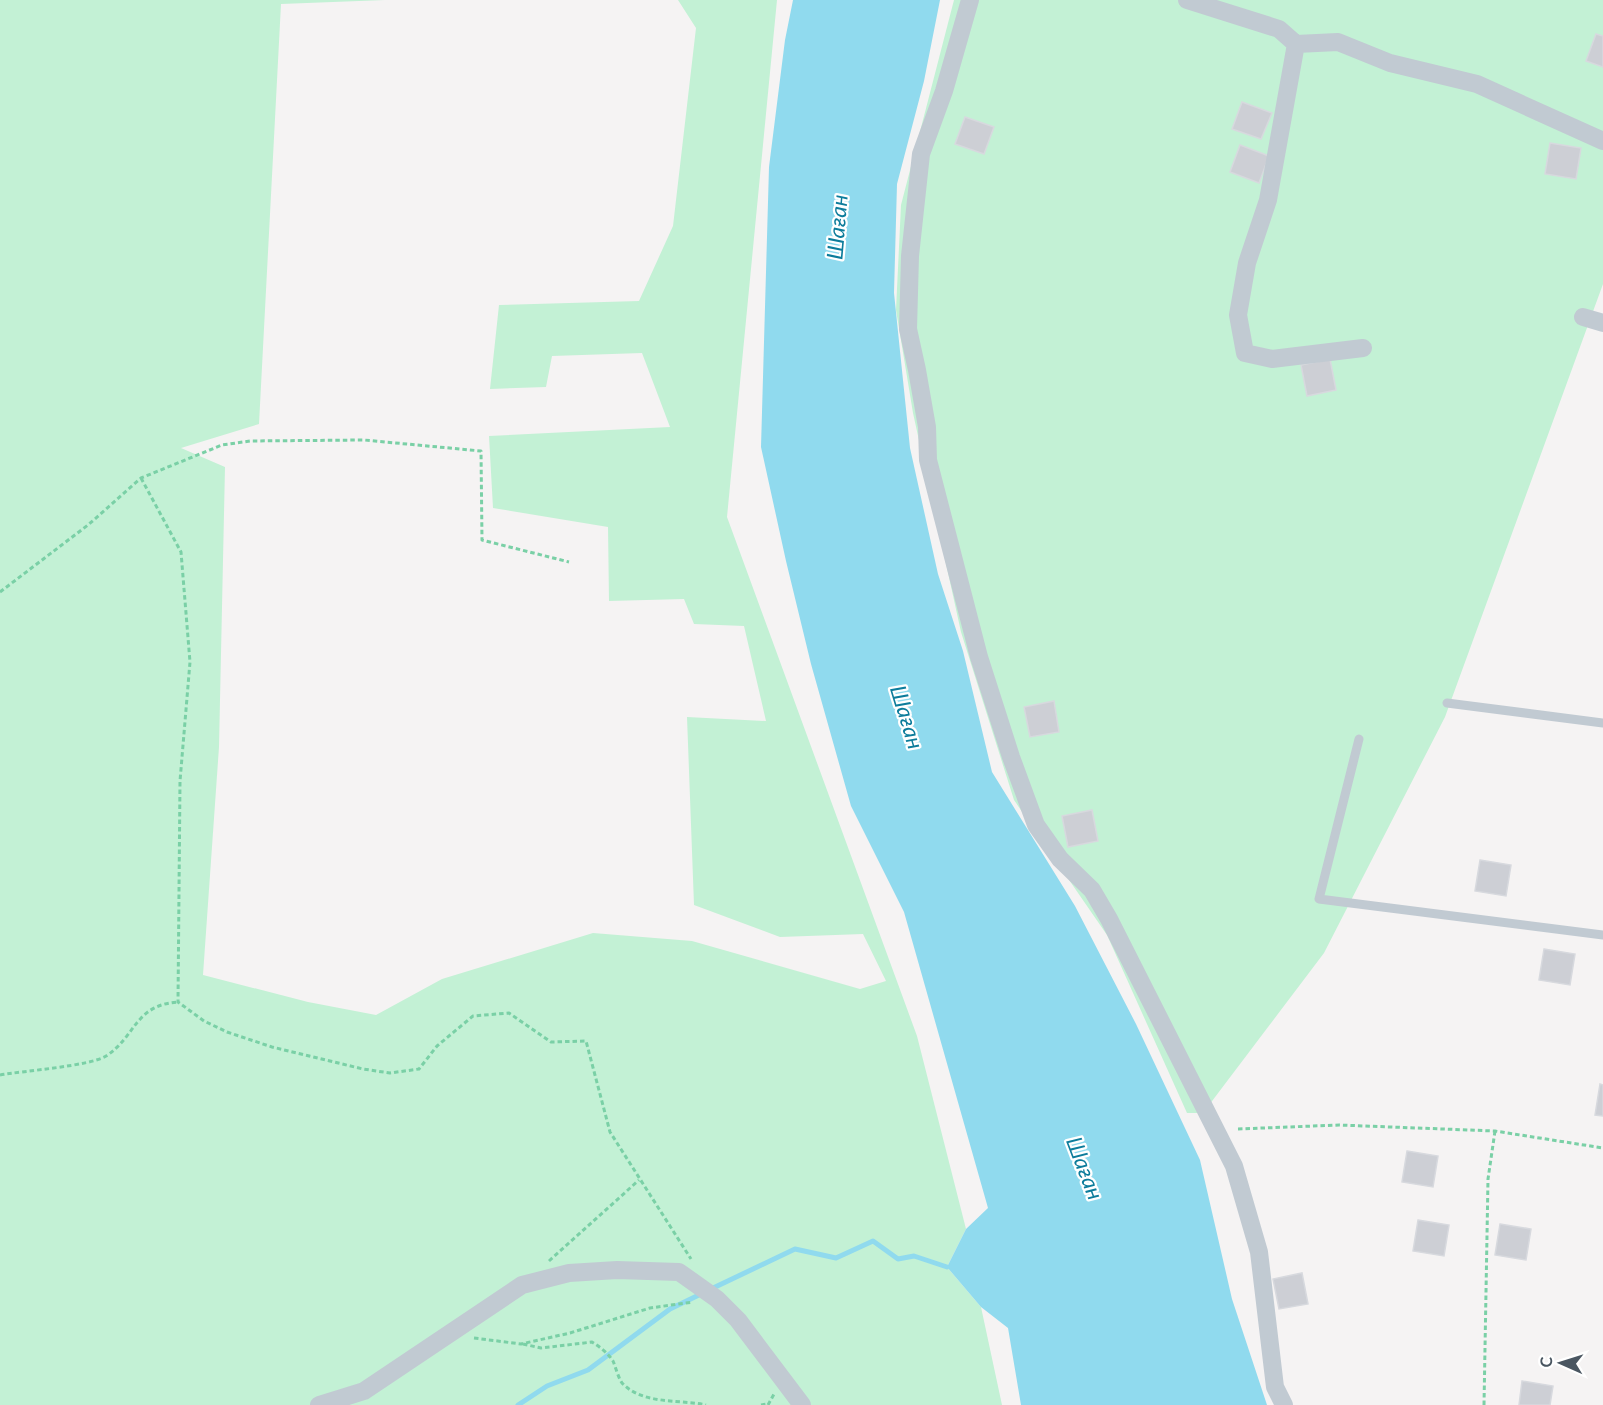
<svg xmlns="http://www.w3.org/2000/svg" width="1603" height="1405" viewBox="0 0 1603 1405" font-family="Lato,sans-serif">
<rect width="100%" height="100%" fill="#f5f3f3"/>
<!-- green -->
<path fill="#c3f1d5" d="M0,0H385L281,4L259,424L181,448L225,467L219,747L203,975L308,1002L376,1015L442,979L593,933L692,941L860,989L886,981L863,934L780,937L694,905L687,717L766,721L744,626L694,624L684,599L609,601L608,527L493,508L489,436L670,427L642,353L552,356L546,387L490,389L499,305L639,301L673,226L696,28L678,0H777L727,517L917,1036L966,1229L947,1267L981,1307L1002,1405H0Z
M954,0H1603V284L1445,717L1324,953L1203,1113H1187L1107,935L1014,800L961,632L913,413L896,310L901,205Z"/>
<!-- water -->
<path fill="#90daee" d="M793,0H940L924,81L897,184L894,293L910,448L938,574L963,651L992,772L1075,906L1136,1024L1200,1160L1232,1299L1267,1405H1021L1008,1328L981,1307L947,1267L966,1229L988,1208L904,912L851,806L811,664L786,561L761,447L769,167L785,40Z"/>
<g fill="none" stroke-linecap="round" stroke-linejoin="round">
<!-- stream -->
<path stroke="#90daee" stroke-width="5" d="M711,1289L795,1249L836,1258L873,1241L898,1259L914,1256L947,1267
M518,1405L547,1386L588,1370L670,1309L703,1293"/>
</g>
<!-- building -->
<path fill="#cdcfd5" stroke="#d7d9de" stroke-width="1.5" d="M1596,34L1603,36V67L1586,61Z
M1242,102L1272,113L1261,139L1232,129Z
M965,117L994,127L984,154L955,144Z
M1550,143L1581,148L1576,179L1545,174Z
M1240,145L1269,156L1259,183L1230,172Z
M1330,359L1336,390L1307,396L1301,365Z
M1054,701L1059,732L1030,737L1024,707Z
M1092,810L1098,841L1068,847L1062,816Z
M1480,860L1511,865L1506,896L1475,891Z
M1544,949L1575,954L1570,985L1539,980Z
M1600,1084L1603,1085V1116L1595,1115Z
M1407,1151L1438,1156L1433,1187L1402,1182Z
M1418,1220L1449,1225L1444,1256L1413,1251Z
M1500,1224L1531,1229L1526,1260L1495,1255Z
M1302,1273L1308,1304L1279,1309L1273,1279Z
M1522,1381L1553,1386L1550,1405H1519Z"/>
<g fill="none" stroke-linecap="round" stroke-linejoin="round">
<!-- path -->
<path stroke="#7ad0a6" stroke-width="3" stroke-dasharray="4.5 3" stroke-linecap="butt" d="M141,478L181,552L190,662L180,781L178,1002L204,1021L227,1032L272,1047L363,1069L390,1073L419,1069L437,1046L473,1016L509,1013L551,1042L586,1041L610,1132L691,1259
M0,592L88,525L141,478L222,445L250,441L364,440L481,451L482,540L569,562
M0,1075C22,1071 91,1066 106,1056C136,1037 134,1005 178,1002
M1238,1129L1339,1125L1495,1131L1603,1148
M549,1261L639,1180
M474,1338L521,1344L570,1333L650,1308L693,1302
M523,1344L541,1348L592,1342C600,1347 608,1353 613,1361C616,1368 618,1377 622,1383C643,1405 678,1399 706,1405
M761,1405L767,1404
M768,1405L774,1394
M1484,1405L1488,1179L1495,1131"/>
<!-- lane -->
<path stroke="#c1cad2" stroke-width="9" d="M1447,703L1603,723
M1359,739L1319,899L1603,935"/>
<!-- street -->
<path stroke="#c1cad2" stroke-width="18" d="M970,0L944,91L921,154L910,256L908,329L917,370L927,427L928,460L979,657L1011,757L1036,825L1060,859L1092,890L1109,919L1234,1166L1259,1252L1275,1387L1284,1405
M1187,0L1279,29L1296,44L1268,200L1247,263L1238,315L1245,353L1272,359L1363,348
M1296,44L1338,42L1390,63L1477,84L1603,141
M1583,317L1603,323
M319,1405L364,1391L522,1285L569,1273L617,1270L679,1272L717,1299L738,1320L802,1405"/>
</g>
<g text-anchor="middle" stroke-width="4.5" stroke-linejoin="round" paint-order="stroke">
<!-- water labels -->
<g font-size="22" font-style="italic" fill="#0c7c9b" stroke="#fff">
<text transform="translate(837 227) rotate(-85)" y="8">Шаған</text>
<text transform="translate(907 717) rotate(73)" y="8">Шаған</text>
<text transform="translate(1085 1168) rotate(69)" y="8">Шаған</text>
</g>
</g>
<!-- north arrow -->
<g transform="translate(1561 1363) rotate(273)" stroke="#ffffff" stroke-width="4.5" paint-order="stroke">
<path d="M0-4.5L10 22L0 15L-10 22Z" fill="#4a5661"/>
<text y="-9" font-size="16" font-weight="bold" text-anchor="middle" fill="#4a5661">С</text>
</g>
</svg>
